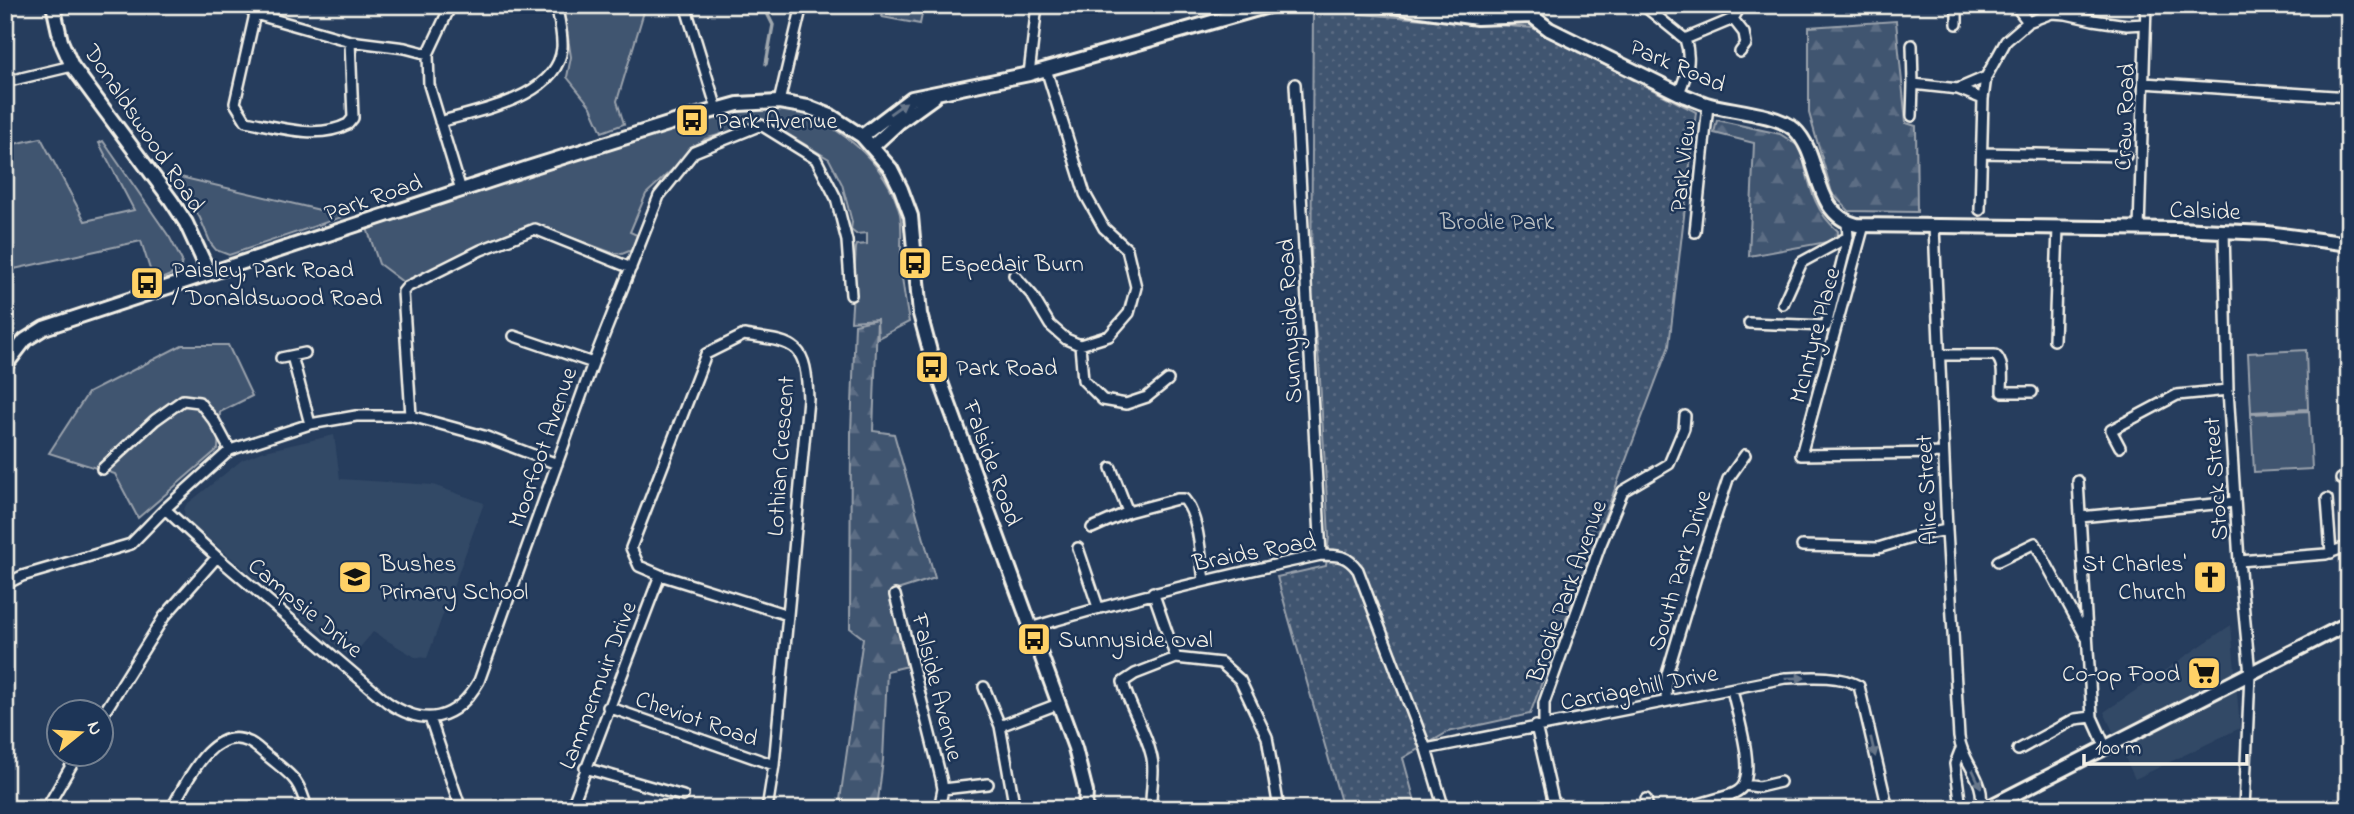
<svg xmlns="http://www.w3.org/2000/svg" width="2354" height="814" viewBox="0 0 2354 814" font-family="'Indie Flower',sans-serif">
<defs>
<pattern id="forest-firs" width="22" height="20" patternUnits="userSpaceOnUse" patternTransform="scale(1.75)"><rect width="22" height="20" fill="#40546f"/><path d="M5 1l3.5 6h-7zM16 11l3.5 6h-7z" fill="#5c6d84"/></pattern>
<pattern id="park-dots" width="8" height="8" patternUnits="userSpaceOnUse" patternTransform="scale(1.75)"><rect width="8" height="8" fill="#40546f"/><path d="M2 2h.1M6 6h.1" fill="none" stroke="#5c6d84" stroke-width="1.8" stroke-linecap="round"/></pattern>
</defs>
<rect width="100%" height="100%" fill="#263d5d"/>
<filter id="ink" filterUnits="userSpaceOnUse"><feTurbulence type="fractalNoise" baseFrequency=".0143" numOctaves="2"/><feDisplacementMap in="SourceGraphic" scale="14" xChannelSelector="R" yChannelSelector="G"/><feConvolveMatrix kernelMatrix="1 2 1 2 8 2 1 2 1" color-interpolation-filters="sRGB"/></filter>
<g filter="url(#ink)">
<!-- built -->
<path fill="#334966" d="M334,435L340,479L433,485L484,503L427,658L415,657L373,632L351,658L185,519L184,510L186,505L242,460L261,452Z
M2231,625L2240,728L2135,779L2104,712Z"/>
<!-- green -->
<path fill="#40546f" stroke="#9aa2ac" stroke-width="2" d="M563,5H646L617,101L624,124L602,132L591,107L567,77L571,57Z
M748,107C759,107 770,105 781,107C833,118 887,161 900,214C903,231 900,251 901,269C903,287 906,305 909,322L878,338L877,319L851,321L856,248L857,245L867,244V233L856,234L851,230L852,222L842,184L829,159L766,121L705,139L646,194L630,232L637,235L632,250L622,254L610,252L532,223L403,282L379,264L367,228L669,128Z
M41,138L85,221L134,210L99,143L103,141L170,238L182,261L180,271L154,282L141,241L5,271V146Z
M176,176L345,216L229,255L216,250L211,244L200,218Z
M182,345H228L252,396L220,412L218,449L138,518L115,474L49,453L88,393Z
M2306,350L2308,409L2251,412L2248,353Z
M2309,411L2312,469L2254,472L2251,414Z"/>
<!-- forest -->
<path fill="url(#forest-firs)" stroke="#9aa2ac" stroke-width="2" d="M885,5H924L920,24L882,17Z
M1896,21L1906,123L1916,126L1917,212L1849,211L1832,193L1809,113V27Z
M1717,120L1780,134L1800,147C1809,179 1811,209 1838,231V240L1749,256L1754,143L1714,133Z
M877,319L873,431L894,434L935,578L891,592L908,666L887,671L883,760L877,809H849L850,802L840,800L863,638L850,628L851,433L855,324Z"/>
<!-- park -->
<path fill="url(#park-dots)" stroke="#9aa2ac" stroke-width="2" d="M1313,10L1533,28L1696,112L1669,346L1530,714L1448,732L1403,758L1417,809H1343L1277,577L1326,566L1329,537L1319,362L1311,290Z"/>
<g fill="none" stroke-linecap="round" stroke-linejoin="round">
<!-- stream -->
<path stroke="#9fa7ae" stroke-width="3.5" d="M763,5L773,25L766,64"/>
<!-- street casing -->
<g stroke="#f4f1e8" stroke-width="14">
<path id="street" d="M244,5L255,14L350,41L405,48L428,54
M451,5L428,54L429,85L461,190
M685,5L717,109
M1643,5L1685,39L1733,19L1744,33L1746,44L1740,52
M2015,5L2028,22
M255,14L235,103L246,121C277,127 318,140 348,124L353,118L350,41
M1733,19L1741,5
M1957,24V5
M1912,45L1913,84
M1029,74L1037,5
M5,82L72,66
M2144,83L2349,97
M1295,84L1321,555
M1679,93C1687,74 1692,59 1685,39
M1983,99L1958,89L1986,77
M779,102L802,5
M1912,116L1913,84L1958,89
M440,122C479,110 557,98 562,48C563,34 559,19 556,5
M1982,153L2126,156
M1980,210L1983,99L1986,77L2006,41L2028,22L2052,13L2066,14L2093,20L2127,25L2145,24
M1864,225L1801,455L1943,453
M1934,226L1947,530L1959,737C1962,764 1988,780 1980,809
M2139,229L2146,5
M2224,231L2228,390L2239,561L2250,674L2244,809
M1695,232L1708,105
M1014,275L1032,295L1050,325L1066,339L1080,345L1109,336L1129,313L1136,287L1127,249L1104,228L1085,194L1046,69
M1783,304L1802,262L1848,237
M1749,323L1826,326L1848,237L1847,223
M744,335C797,343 806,342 808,399L788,615L660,575L639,566L631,548L706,354Z
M514,336L593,363
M2054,340L2058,228
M1080,345L1083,380L1103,400L1126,404L1147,397L1168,380
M1940,355H1995C2005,363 2002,380 2002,392H2032
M292,356L310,424
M281,358L305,353
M411,416L403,292L407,287L481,250L535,229L631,268
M2120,447L2111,430L2177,395L2228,390
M1111,468L1128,512
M102,469L155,420L183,400L199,402L215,422L230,450
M2341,479H2349
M2078,481L2092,717L2106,748
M2327,499L2331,553
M165,509L217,557L387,702C425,728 456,721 479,681L593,363L659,196L694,152L761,125L816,159L836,198L847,241L851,295
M2080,517L2235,502
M1092,528L1128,512L1177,499H1184C1200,518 1200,556 1204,580
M1802,546L1878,548L1921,535L1947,530
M1078,548L1098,607
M1998,561L2035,543L2086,637
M2239,561L2326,554L2349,546
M5,582H10L22,576L131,544L165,509L230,450L310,424L356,416H411L484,436L557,464
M1153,592L1176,658L1221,663L1240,680L1267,737L1279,809
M895,595L941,778L943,789L939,809
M1030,628C1126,599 1222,576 1321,555C1338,555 1347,555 1358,570L1426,749L1444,809
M984,687L1000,726L1013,798
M1666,701L1667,674L1699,567L1728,479L1745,455
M608,707L774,765
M102,716L164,617L217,557
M430,718L461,809
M1544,724V703L1600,546L1623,491L1669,464L1684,428L1685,416
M1000,726L1058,704
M1536,726L1553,800L1562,809
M1426,749L1785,678C1808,677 1838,674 1859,686L1888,809
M2018,750L2075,719L2092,717
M1960,751L1955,764L1961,807L1967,809
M585,768L683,796
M1744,785L1759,787L1780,782
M943,789L988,784
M1646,799L1648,809
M46,809L78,754
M171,809C186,784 211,724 249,742C256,745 263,753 270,758C293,777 299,779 307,809
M571,809L660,575
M767,809L774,765L788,615
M1151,809C1150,791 1156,770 1151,754C1145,728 1129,707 1123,682L1135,674L1176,658
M1681,809L1730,795C1735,793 1740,791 1743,786C1755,766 1736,711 1732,689"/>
</g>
<!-- secondary casing -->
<g stroke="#f4f1e8" stroke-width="18">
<path id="secondary" d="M53,5L61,41L72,66L171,200L186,223L209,273
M1385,5L1477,18L1532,16L1549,29L1685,96C1693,99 1702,103 1710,105C1733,111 1777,114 1794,129C1823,156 1811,214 1857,225L2177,229L2267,233L2349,244
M862,136L912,98L1029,74L1272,5
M873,146L898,123L934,97
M5,366L25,340L44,328L528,168L684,119L738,104L779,102L808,107L831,116L862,136L891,169L901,189L911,216L920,314L931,355L1075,748L1086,792L1085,809
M1985,809L2349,623"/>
</g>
<!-- street -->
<use href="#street" stroke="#1d3557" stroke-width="9"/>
<!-- secondary -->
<use href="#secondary" stroke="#1d3557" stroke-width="12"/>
</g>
<!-- one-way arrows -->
<defs><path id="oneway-solid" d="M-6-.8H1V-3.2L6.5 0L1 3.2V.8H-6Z" transform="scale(1.75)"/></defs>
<g fill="#68778a">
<use href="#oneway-solid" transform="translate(898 108) rotate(-35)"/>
<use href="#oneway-solid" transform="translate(1795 678) rotate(-1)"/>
<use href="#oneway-solid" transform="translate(1873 747) rotate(77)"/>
<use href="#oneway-solid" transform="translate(1977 779) rotate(65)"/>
</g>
</g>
<!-- icons -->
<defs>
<g id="bus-square" transform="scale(1.75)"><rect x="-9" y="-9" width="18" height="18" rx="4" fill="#ffd166" stroke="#1d3557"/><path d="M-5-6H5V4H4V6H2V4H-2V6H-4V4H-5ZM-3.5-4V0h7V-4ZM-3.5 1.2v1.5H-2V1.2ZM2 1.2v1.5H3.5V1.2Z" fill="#111"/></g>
<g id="school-square" transform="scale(1.75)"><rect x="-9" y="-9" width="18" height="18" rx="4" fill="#ffd166" stroke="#1d3557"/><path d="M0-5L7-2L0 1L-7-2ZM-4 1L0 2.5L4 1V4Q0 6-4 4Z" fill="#111"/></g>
<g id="church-square" transform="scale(1.75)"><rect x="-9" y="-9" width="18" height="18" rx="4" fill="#ffd166" stroke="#1d3557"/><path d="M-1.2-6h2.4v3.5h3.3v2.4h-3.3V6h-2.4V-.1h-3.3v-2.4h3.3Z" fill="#111"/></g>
<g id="supermarket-square" transform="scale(1.75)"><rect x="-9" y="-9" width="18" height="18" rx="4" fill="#ffd166" stroke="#1d3557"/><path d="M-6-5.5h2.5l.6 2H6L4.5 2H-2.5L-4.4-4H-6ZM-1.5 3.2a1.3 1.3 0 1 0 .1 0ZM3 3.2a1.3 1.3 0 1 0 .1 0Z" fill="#111"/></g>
</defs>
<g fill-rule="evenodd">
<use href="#bus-square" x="692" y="120"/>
<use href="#bus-square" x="915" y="263"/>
<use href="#bus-square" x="147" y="283"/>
<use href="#bus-square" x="932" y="367"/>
<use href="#school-square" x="355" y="577"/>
<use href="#church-square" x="2210" y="577"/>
<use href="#bus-square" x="1034" y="639"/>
<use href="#supermarket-square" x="2204" y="673"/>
</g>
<g text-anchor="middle" stroke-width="5" stroke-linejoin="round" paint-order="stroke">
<!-- street labels -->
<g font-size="24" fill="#f4f1e8" stroke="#1d3557">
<text transform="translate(1678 65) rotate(23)" y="8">Park Road</text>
<text transform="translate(2124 117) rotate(-88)" y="8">Craw Road</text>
<text transform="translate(145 128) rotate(56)" y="8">Donaldswood Road</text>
<text transform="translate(1682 166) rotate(-84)" y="8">Park View</text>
<text transform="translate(373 197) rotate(-19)" y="8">Park Road</text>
<text transform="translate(2205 210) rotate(2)" y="8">Calside</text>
<text transform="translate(1289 321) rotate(-93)" y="8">Sunnyside Road</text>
<text transform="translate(1814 335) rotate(-75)" y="8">McIntyre Place</text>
<text transform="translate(542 447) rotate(-71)" y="8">Moorfoot Avenue</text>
<text transform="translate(780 456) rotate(-86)" y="8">Lothian Crescent</text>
<text transform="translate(993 463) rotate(70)" y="8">Falside Road</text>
<text transform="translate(2215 479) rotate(-94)" y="8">Stock Street</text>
<text transform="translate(1926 490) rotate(-93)" y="8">Alice Street</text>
<text transform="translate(1254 551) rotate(-11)" y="8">Braids Road</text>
<text transform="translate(1679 570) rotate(-73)" y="8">South Park Drive</text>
<text transform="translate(1566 591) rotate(-70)" y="8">Brodie Park Avenue</text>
<text transform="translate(306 607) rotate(40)" y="8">Campsie Drive</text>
<text transform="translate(597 685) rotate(-69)" y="8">Lammermuir Drive</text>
<text transform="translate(938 687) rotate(76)" y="8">Falside Avenue</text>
<text transform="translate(1639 687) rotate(-11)" y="8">Carriagehill Drive</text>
<text transform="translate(697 718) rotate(19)" y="8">Cheviot Road</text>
</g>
<!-- poi labels -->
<g font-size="24" fill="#f4f1e8" stroke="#1d3557" text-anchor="start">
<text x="716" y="128">Park Avenue</text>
<text x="940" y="271">Espedair Burn</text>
<text x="172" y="277">Paisley, Park Road<tspan x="172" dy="28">/ Donaldswood Road</tspan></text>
<text x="956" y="375">Park Road</text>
<text x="380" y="571">Bushes<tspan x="380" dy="28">Primary School</tspan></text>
<text x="2186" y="571" text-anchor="end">St Charles'<tspan x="2186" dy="28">Church</tspan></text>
<text x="1058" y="647">Sunnyside Oval</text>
<text x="2180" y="681" text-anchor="end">Co-op Food</text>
</g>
<!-- park labels -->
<g font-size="24" fill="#bec2c4" stroke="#1d3557">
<text x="1497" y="229">Brodie Park</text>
</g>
</g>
<!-- margin -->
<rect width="2354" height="814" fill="none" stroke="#1d3557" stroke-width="28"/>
<rect x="14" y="14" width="2326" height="786" fill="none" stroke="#f4f1e8" stroke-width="2.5" filter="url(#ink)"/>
<!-- north arrow -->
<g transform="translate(80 733) rotate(72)"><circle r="33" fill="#1d3557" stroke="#738091" stroke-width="2"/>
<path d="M0-5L12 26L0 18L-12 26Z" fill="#ffd166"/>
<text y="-10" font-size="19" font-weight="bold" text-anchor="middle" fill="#f4f1e8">N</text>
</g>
<!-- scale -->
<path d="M2084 754v10h163v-10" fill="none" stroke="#f4f1e8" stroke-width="3.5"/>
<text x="2095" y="754" font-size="21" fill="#f4f1e8" stroke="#1d3557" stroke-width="5" paint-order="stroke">100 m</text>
</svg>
